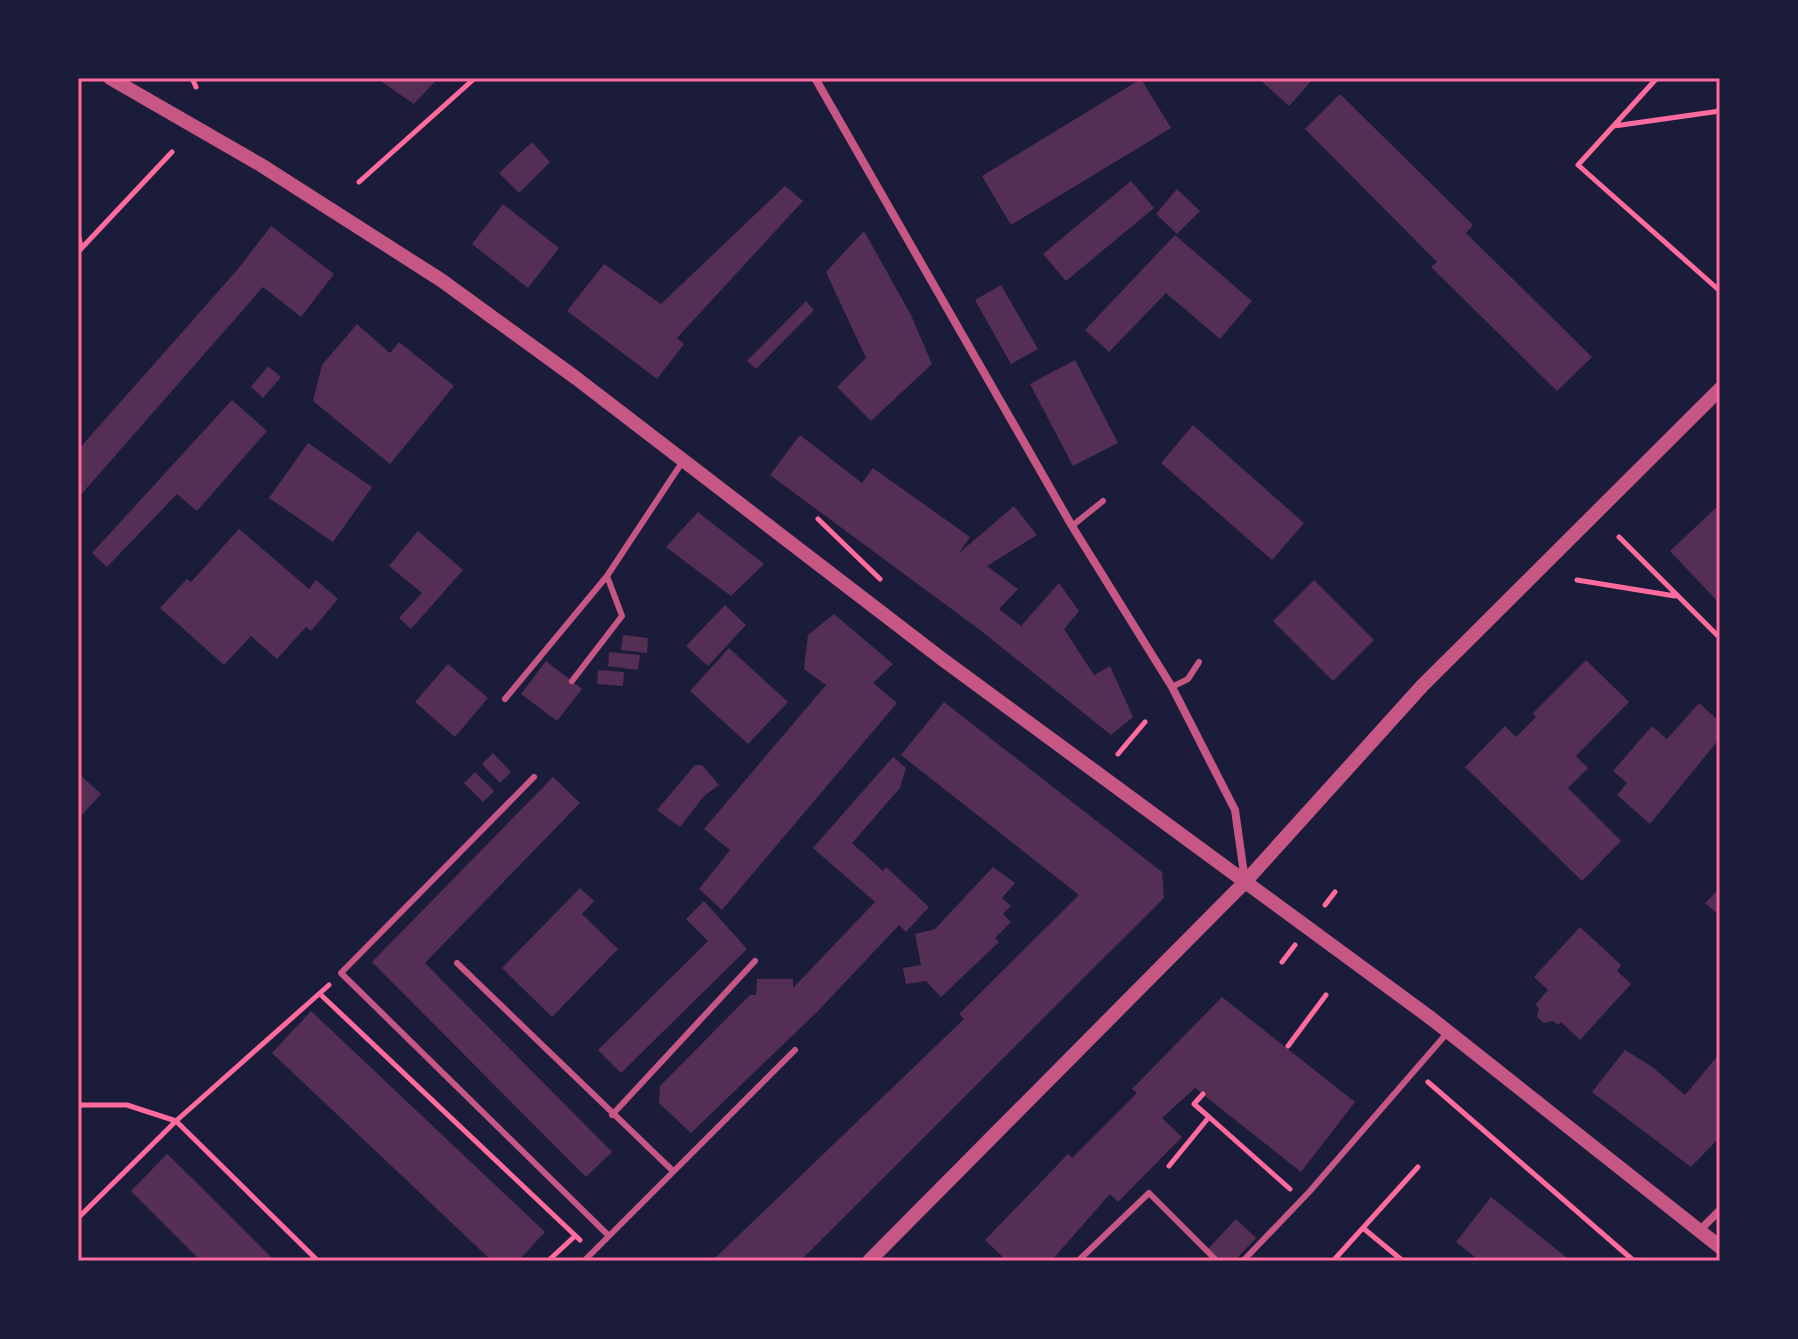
<svg xmlns="http://www.w3.org/2000/svg" width="1798" height="1339" viewBox="0 0 1798 1339" font-family="Ubuntu,sans-serif">
<rect width="100%" height="100%" fill="#1b1b3a"/>
<!-- building -->
<path fill="#542f53" d="M385,78H438L414,104L382,82Z
M1258,78H1314L1289,106Z
M1141,79L1171,128L1011,225L982,176Z
M1340,94L1473,225L1466,233L1592,357L1557,391L1431,267L1437,262L1305,129Z
M532,142L550,162L519,193L499,173Z
M1131,181L1154,208L1066,281L1043,254Z
M785,186L803,201L677,338L684,344L657,379L567,311L604,264L661,304Z
M1177,189L1200,211L1177,234L1156,214Z
M503,204L559,248L528,288L472,244Z
M271,226L334,274L301,317L263,287L78,498V450L238,269Z
M864,231L911,315L932,364L871,421L837,387L866,358L826,272Z
M1175,235L1252,301L1220,339L1166,293L1109,352L1085,330Z
M1001,285L1038,349L1011,364L975,300Z
M806,301L814,310L756,369L747,361Z
M357,324L390,353L399,342L454,386L390,464L313,401L322,365Z
M1075,360L1118,443L1073,466L1030,384Z
M268,366L281,377L263,398L251,387Z
M232,400L267,431L197,511L177,494L107,567L92,553Z
M1193,425L1304,523L1272,560L1161,463Z
M800,435L862,483L873,468L970,537L958,554L1014,506L1037,535L987,566L1018,589L999,609L1021,626L1059,583L1079,611L1064,629L1094,675L1110,666L1133,717L1111,735L980,630L770,475Z
M308,443L372,487L333,542L269,498Z
M1720,504V604L1670,551Z
M698,512L764,564L731,596L666,547Z
M239,529L309,589L316,580L338,599L311,631L306,627L277,659L251,636L224,665L160,608L187,579L191,582Z
M418,531L463,570L411,629L399,618L422,593L389,566Z
M1314,580L1374,640L1333,681L1273,621Z
M725,605L746,625L708,666L686,646Z
M834,614L893,664L873,683L897,703L722,910L699,889L730,850L704,829L826,685L804,669L808,635Z
M623,635L648,638L647,653L621,650Z
M729,648L788,702L748,744L690,691Z
M609,652L640,655L638,670L608,666Z
M1586,660L1629,702L1576,756L1588,768L1568,788L1621,841L1582,881L1465,767L1505,726L1516,737L1536,717L1533,713Z
M546,661L582,689L557,721L521,694Z
M448,664L488,698L455,737L415,702Z
M598,670L624,672L623,686L597,684Z
M944,702L1162,872L1164,898L800,1261H712L964,1019L959,1014L1079,895L901,755Z
M1699,703L1720,722V738L1650,824L1617,795L1627,783L1613,771L1652,726L1667,739Z
M493,753L511,772L500,783L482,764Z
M893,757L906,768L900,788L852,843L883,871L886,867L929,907L906,932L899,925L818,1011L691,1133L659,1103L660,1086L750,995H756L757,979H793V988L875,902L813,848Z
M695,765H702L719,785L704,796L680,827L657,810Z
M475,772L494,791L483,802L464,783Z
M78,773L101,794L80,817L78,815Z
M553,777L580,803L425,963L612,1152L586,1177L372,962Z
M993,867L1015,883L1002,898L1011,906L1003,914L1011,922L995,938L999,942L941,997L926,981L906,984L903,968L921,965L915,934L935,929Z
M580,888L594,901L582,914L618,949L552,1017L502,968Z
M1720,888V916L1705,903Z
M704,901L747,949L621,1073L598,1050L708,941L686,919Z
M1580,927L1621,965L1617,971L1631,984L1580,1040L1561,1022L1558,1025L1553,1021L1544,1023L1537,1017L1539,1008L1535,1005L1548,990L1534,977Z
M1222,997L1355,1102L1301,1172L1195,1088L1162,1118L1182,1137L1118,1202L1110,1194L1051,1261H1007L985,1240L1068,1154L1072,1158L1137,1093L1132,1089Z
M311,1011L545,1232L518,1261H492L272,1053Z
M1625,1050L1651,1066L1685,1095L1720,1053V1137L1691,1167L1592,1092Z
M167,1154L195,1181L275,1261H201L131,1191Z
M1491,1197L1571,1261H1480L1456,1242Z
M1236,1219L1256,1238L1234,1261H1220L1208,1249Z"/>
<g fill="none" stroke-linecap="round" stroke-linejoin="round">
<!-- path -->
<path stroke="#ff6b9d" stroke-width="5" d="M192,78L196,87
M1657,78L1578,165L1720,291
M1614,126L1720,111
M359,182L475,78
M78,233L81,247
M78,252L172,152
M818,519L880,579
M1619,537L1720,638
M1577,580L1675,596
M1118,754L1145,722
M1325,905L1335,892
M1282,962L1295,945
M320,994L580,1240
M1288,1046L1326,995
M1428,1082L1634,1261
M1203,1094L1194,1104L1209,1117
M78,1105H127L176,1121L318,1261
M1169,1166L1209,1117L1290,1189
M78,1218L176,1121L329,985
M1363,1228L1403,1261
M548,1261L575,1236
M1333,1261L1418,1167"/>
<!-- service -->
<path stroke="#c65784" stroke-width="6" d="M1072,526L1103,501
M572,681L622,616L607,576
M1172,687L1188,679L1199,662
M505,699L607,576L683,461
M534,777L341,973L608,1235
M457,963L673,1171
M612,1115L755,961
M584,1261L795,1050
M1078,1261L1149,1193L1217,1261
M1243,1261L1310,1191L1448,1032"/>
<!-- minor -->
<path stroke="#c65784" stroke-width="8" d="M815,78L1072,526L1172,687L1235,810L1245,881
M1700,1230L1720,1210"/>
<!-- tertiary -->
<path stroke="#c65784" stroke-width="14" d="M110,78L261,165L441,280L576,378L942,659L1432,1019L1720,1247
M869,1261L1245,882L1422,686L1720,389"/>
</g>
<!-- border -->
<rect width="1798" height="1339" fill="none" stroke="#1b1b3a" stroke-width="160"/>
<rect x="80" y="80" width="1638" height="1179" fill="none" stroke="#ff6b9d" stroke-width="3"/>
</svg>
